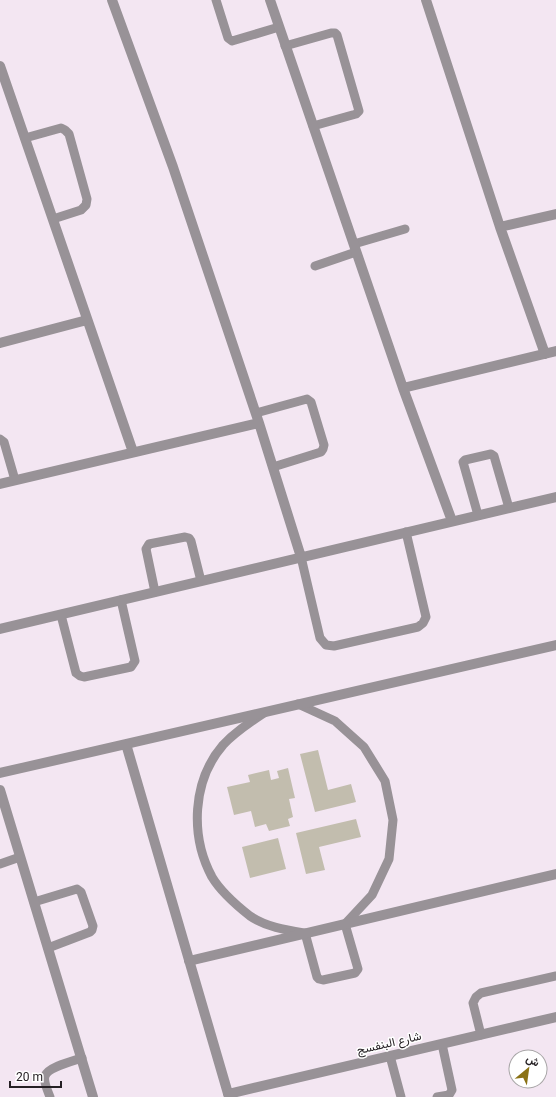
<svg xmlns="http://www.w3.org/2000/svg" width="556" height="1097" font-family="Roboto,Vazirmatn,sans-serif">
  <rect width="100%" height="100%" fill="#f3e6f2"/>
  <!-- building -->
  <path fill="#c2bdae" d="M318 750 328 790 351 784 356 802 315 812 300 754Z
    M288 768 295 798 289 799 293 817 288 819 290 826 269 831 266 824 255 827 251 811 234 815 227 787 250 782 248 775 269 770 271 780 279 778 277 771Z
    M356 819 361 837 319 847 325 870 306 874 296 833Z
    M278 838 286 869 250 878 242 847Z"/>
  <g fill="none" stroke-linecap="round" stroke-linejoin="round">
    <!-- lane -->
    <path stroke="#989297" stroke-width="9" d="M216 0 228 38 232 41 279 27
      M285 46 331 33H335L337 35 359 111 356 114 313 126
      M25 138 61 128 65 130 69 134 87 199 86 205 81 210 53 219
      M354 244 405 229
      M315 266 356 252
      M256 413 307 399 311 402 324 445 323 449 321 452 273 467
      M0 439 4 442 15 480
      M478 515 463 462 465 460 491 454 494 456 509 508
      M301 557 320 638 326 645 334 646 418 627 423 623 426 617 406 532
      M155 592 146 549 149 544 185 537 189 538 191 541 201 581
      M61 615 76 673 80 676 84 677 131 667 135 661 121 600
      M264 713C249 723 235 732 223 745 192 781 190 836 212 877 221 892 236 905 250 916 266 927 286 930 305 933L317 977 319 979 323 980 355 973 358 969 345 924 372 895 389 859 393 820 385 781 364 747 335 721 298 704
      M0 864 20 857
      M34 902 77 889 81 892 93 926 92 930 90 932 48 948
      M481 1035 473 1003 476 997 481 993 556 976
      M390 1056 401 1097
      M50 1097C48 1091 43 1082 45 1076 48 1067 73 1061 82 1058
      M437 1097 449 1095 452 1090 442 1044"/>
    <!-- street -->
    <path stroke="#989297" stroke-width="10" d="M112 0 173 167 259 423 301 557
      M270 0 403 388 452 521
      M426 0 500 227 545 354
      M0 66 133 452
      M500 227 556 214
      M0 343 87 320
      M403 388 556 351
      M0 484 259 423
      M0 629 556 497
      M126 744 229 1097
      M0 773 556 645
      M0 790 93 1097
      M189 961 556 874
      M228 1094 556 1017"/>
  </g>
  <g text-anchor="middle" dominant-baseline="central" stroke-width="3" stroke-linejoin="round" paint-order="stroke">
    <!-- street labels -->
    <g font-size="12" fill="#252024" stroke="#fff">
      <text transform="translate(389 1043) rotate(-13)">شارع البنفسج</text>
    </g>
  </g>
  <!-- north arrow -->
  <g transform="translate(528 1069) rotate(29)"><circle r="19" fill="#ffffff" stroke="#a8a6a7"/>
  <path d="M0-3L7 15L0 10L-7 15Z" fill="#8b7215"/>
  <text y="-6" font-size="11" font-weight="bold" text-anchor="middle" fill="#252024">ش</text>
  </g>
  <!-- scale -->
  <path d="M10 1081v6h51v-6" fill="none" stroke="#252024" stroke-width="2"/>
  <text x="16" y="1081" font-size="12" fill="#252024" stroke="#ffffff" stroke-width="3" paint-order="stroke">20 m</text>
</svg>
